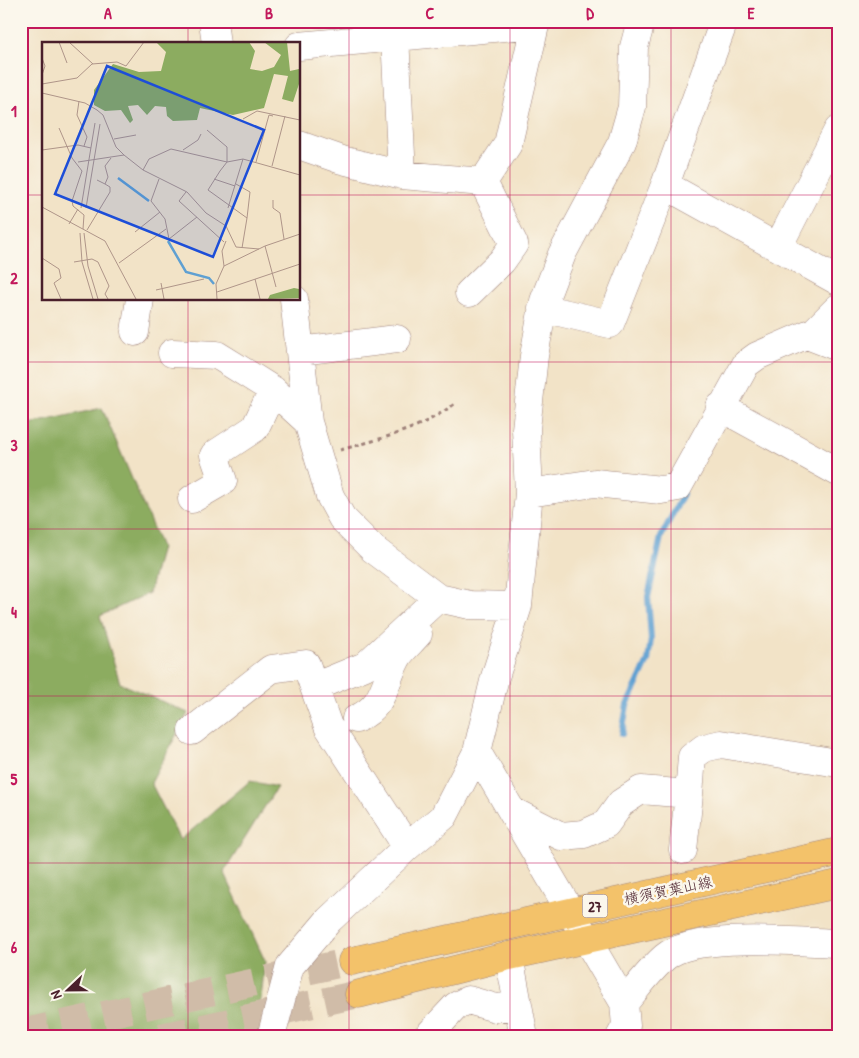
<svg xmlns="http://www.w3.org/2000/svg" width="859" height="1058" font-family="'Patrick Hand','Klee One',sans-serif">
  <rect width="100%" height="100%" fill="#fbf7ec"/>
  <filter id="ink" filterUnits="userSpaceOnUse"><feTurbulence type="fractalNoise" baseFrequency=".02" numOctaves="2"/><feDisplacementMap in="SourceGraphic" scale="10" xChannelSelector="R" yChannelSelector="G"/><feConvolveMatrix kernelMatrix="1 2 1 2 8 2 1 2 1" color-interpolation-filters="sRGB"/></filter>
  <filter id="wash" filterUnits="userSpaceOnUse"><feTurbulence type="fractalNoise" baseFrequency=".0096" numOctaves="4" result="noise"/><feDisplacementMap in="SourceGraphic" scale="20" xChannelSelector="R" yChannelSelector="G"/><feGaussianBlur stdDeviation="1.12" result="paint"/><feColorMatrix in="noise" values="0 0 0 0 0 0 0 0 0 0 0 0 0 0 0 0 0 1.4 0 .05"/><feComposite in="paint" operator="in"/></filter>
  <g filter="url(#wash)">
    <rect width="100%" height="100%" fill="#f2e3c7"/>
    <!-- forest -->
    <path fill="#8cac60" stroke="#6b6646" d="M21 407 25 425 102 408 161 547 149 593 100 616 120 683 188 713 151 783 180 840 250 781 277 787 224 872 265 961 257 1037H21Z"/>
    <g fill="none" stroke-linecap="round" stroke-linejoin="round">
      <!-- stream -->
      <path stroke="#5fa0d2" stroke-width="6" d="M622 734 627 705 648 661 651 639 648 597 661 537 683 494"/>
    </g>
  </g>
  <g filter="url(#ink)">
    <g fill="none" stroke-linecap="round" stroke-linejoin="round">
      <!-- major-tunnel -->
      <path stroke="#d0bca8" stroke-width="28" stroke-dasharray="28 14" stroke-linecap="butt" d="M21 1033 352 961
        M161 1037 359 994"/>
      <!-- minor casing -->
      <g stroke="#9e8179" stroke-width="29">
        <path id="minor" d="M213 21 216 44
          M395 36 402 175
          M299 46 536 24
          M299 145 342 160 402 175 483 182 508 144 536 21
          M665 185 838 281
          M778 247 838 130
          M469 293 502 261 514 244 483 182
          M294 299 308 422 330 496 342 518 373 549 438 598 470 605 518 606
          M542 308 610 324 665 185 724 21
          M135 332 140 299
          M807 335 838 347
          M300 351 397 339
          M172 353 217 355 273 390 308 422
          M720 407 838 472
          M529 493 595 483 661 490 678 487 746 364 757 356 815 331 838 308
          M192 499 223 481 214 455 255 428 273 390
          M356 719C387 705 383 681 399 655 404 648 412 641 418 634
          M192 731 271 669 306 664 314 687
          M477 752 624 1003
          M689 794 692 757 704 748 721 744 838 763
          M512 811 561 836 584 834 606 824 621 803 641 790 689 794 683 850
          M407 847 328 726 314 687 365 666 438 598
          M509 956 524 1037
          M271 1037 290 966 329 920 407 847 444 816 477 752 495 677 518 606 529 493 526 429 534 356 544 301 562 254 622 142 632 107 634 47 641 21
          M427 1037 456 1006 468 1000 496 1008 517 1005
          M620 1037 626 1026 624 1003C637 988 650 970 665 957 694 932 798 942 838 943"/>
      </g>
      <!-- major casing -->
      <g stroke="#9e8179" stroke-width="29">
        <path id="major" d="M352 961 838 852
          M359 994 509 956 838 884"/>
      </g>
      <!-- path -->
      <path stroke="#9e8179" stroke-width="3" stroke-dasharray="4 4" stroke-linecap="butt" d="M340 450C383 438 421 430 457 402"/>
      <!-- minor -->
      <use href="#minor" stroke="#fff" stroke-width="28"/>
      <!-- major -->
      <use href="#major" stroke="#f3c26a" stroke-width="28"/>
    </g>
  </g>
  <!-- grid -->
  <path fill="none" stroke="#c2185b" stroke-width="1" stroke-opacity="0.55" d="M188 21V44M349 21V1037M510 21V1037M671 21V1037M21 195H44M299 195H838M188 299V1037M21 362H838M21 529H838M21 696H838M21 863H838"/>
  <g text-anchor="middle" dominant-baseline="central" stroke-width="5" stroke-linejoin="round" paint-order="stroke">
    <!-- shield labels -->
    <rect fill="#fbf7ec" stroke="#7f6065" stroke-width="1" x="582.5" y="894.5" width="25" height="23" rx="4"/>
    <g font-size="14" font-weight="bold" fill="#4a1f2b">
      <text x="595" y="906">27</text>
    </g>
    <!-- street labels -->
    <g font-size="15" fill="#4a1f2b" stroke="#fbf7ec">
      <text transform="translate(668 890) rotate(-12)">横須賀葉山線</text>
    </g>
  </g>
  <!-- overview -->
  <g transform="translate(42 42)">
    <rect width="258" height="258" fill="#f2e3c7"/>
    <path d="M114 0H207L213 9 208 27 220 29 232 25 239 13 222 0H245L248 29 257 27V42L251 60 240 57 246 34 232 32 222 66 191 73 158 66 155 78 131 79 125 74 124 65 113 64 105 73 96 63 86 64 91 78 88 81 79 68 63 69 52 63V48L71 22 97 30 119 29 124 10ZM252 246 257 247V256L226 257 228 253Z" fill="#8cac60"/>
    <path fill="none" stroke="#5fa0d2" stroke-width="2.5" d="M76 136 107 159M126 199 144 230 167 236 172 242"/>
    <path fill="none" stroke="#af9589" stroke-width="1" d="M17 0 25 21M27 0 51 22M0 16 3 24 0 33M0 42 35 36 50 22 75 20 84 24 102 0M0 51 43 61 55 68 61 73 74 105 82 113 101 128 145 150 164 171 184 184 194 205 217 207M37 59 35 73 45 95 42 104M201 77 215 69 258 78M17 86 30 116 40 129 30 159 31 164 42 173 41 187M72 97 94 93M0 108 36 103 49 106M141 108 156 98 159 92M36 120 82 113M214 120 227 73 231 74M230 124 243 74M101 128 107 117 129 107 185 120V105L165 88M117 137 109 159 123 177 127 197 155 175M172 137 193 144M55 138 63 142 66 135 63 124 69 116M194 142 208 150 205 176M144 150 137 159 182 200M231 158V166L238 171 242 197M0 165 63 199 94 257M39 166 53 81M44 166 58 82M186 166 201 117M27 182 36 167M45 188 68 150V145L63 142M93 190 118 170M38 191 40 220 51 257M42 191 46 224 56 257M223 204 234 245M200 206 205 176 166 148 178 129 185 120 201 117 258 133M0 216 17 227 19 236 12 241 19 257M32 220 50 217 56 220 67 244 63 252 66 257M77 221 124 187M182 224 180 209 184 199M213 237 218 257M119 241 122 257M114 248 162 237M175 250 258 222M175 257 174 242 182 224 223 204 258 192"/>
    <path fill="#1d4ed8" fill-opacity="0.15" stroke="#1d4ed8" stroke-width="2.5" d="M65 24 222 88 171 215 13 152Z"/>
    <rect width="258" height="258" fill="none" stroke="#4a1f2b" stroke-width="2.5"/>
  </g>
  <!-- margin -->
  <rect width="859" height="1058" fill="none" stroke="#fbf7ec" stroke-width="55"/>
  <!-- north arrow -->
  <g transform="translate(68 990) rotate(248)" stroke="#fbf7ec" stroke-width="4" paint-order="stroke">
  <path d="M0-4L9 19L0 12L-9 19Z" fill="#4a1f2b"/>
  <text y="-8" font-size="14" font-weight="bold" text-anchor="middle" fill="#4a1f2b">N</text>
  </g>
  <rect x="28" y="28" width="804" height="1002" fill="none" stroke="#c2185b" stroke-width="2"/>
  <g font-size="16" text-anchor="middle" font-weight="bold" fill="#c2185b">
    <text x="108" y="19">A</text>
    <text x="269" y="19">B</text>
    <text x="430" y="19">C</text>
    <text x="590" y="19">D</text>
    <text x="751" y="19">E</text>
    <text x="14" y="117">1</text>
    <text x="14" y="284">2</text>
    <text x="14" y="451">3</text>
    <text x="14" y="618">4</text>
    <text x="14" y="785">5</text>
    <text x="14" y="953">6</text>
  </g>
</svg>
